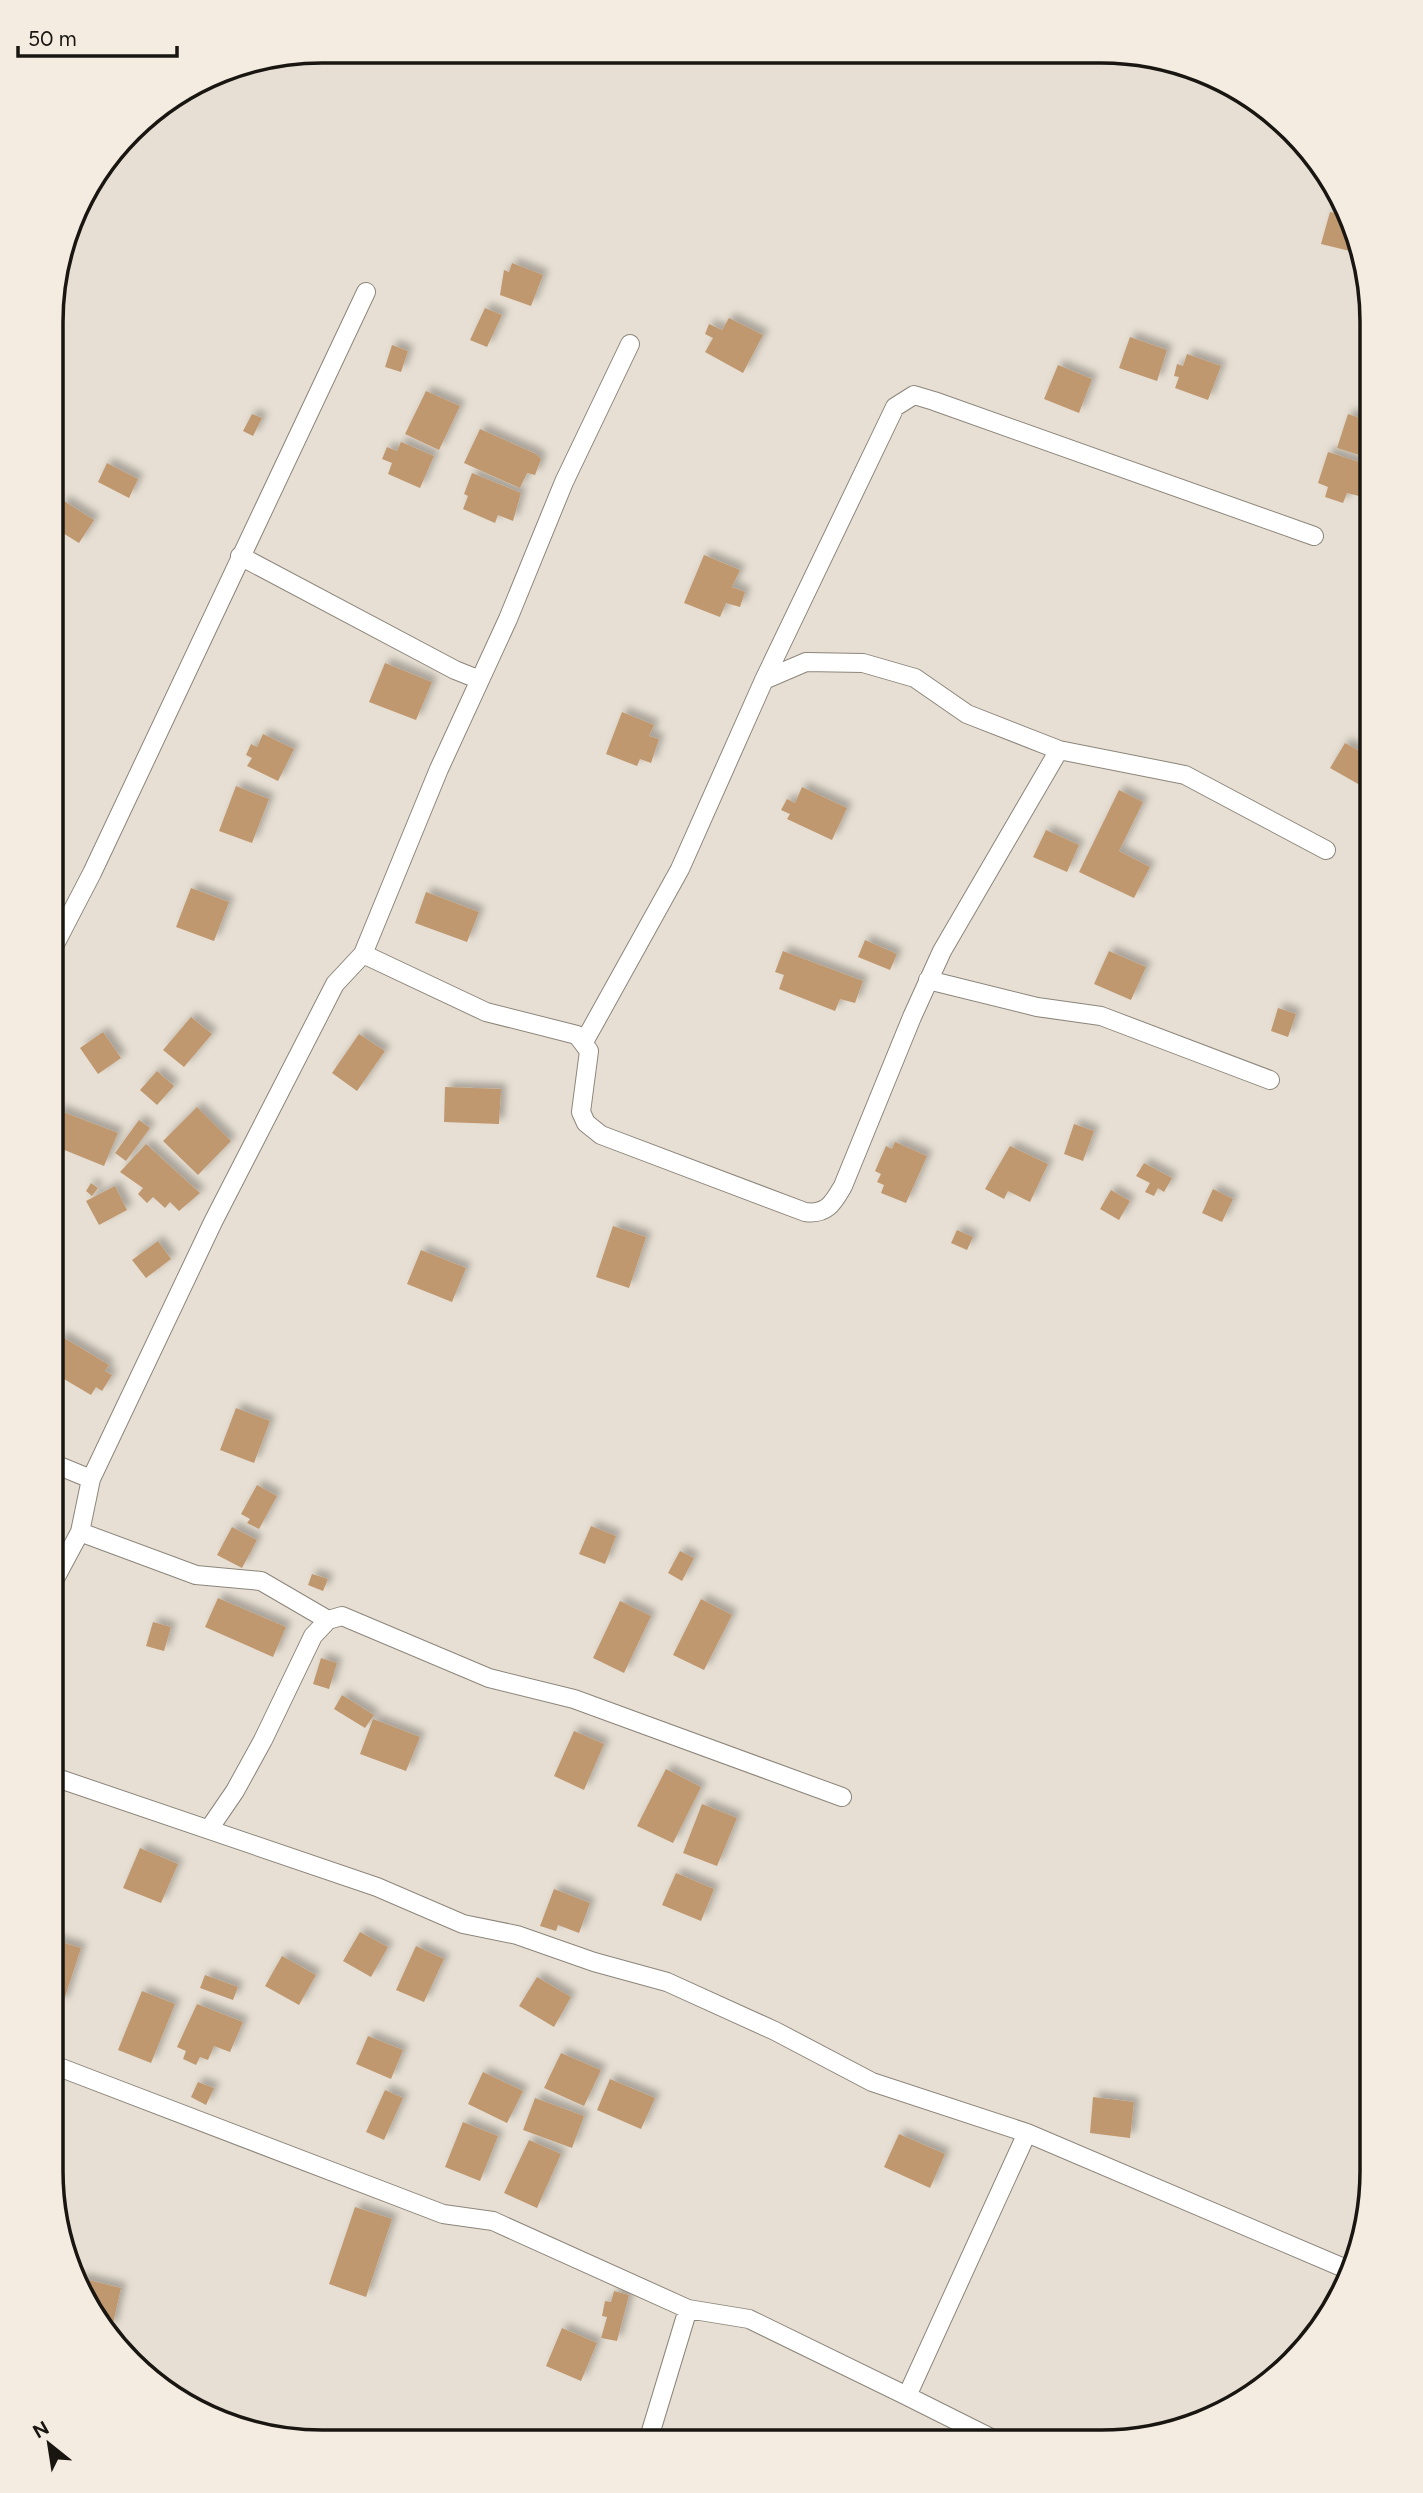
<svg xmlns="http://www.w3.org/2000/svg" width="1423" height="2493" font-family="Figtree,sans-serif">
  <defs>
    <filter id="shadow"><feDropShadow dx="5.5" dy="-5.5" stdDeviation="3.5" flood-color="#0004"/></filter>
  </defs>
  <rect width="100%" height="100%" fill="#e7dfd3"/>
  <!-- building -->
  <path fill="#c0986f" filter="url(#shadow)" d="M1330 212 1349 216 1358 237 1354 252 1321 244Z
    M512 263 543 275 531 306 500 295 504 270 509 272Z
    M485 308 502 315 487 347 470 340Z
    M729 318 763 335 743 373 705 352 713 338 705 334 709 324 722 330Z
    M1130 337 1167 350 1157 381 1119 368Z
    M392 345 408 351 401 372 385 367Z
    M1187 354 1221 366 1208 400 1175 388 1179 377 1174 376 1177 364 1183 366Z
    M1058 365 1092 379 1079 413 1044 399Z
    M426 391 460 406 439 450 405 434Z
    M252 414 262 418 253 436 243 431Z
    M1348 414 1372 422V459L1337 448Z
    M480 429 536 454 541 459 535 475 527 473 520 488 464 463Z
    M401 442 434 456 420 488 388 474 392 463 382 459 387 447 397 451Z
    M1328 452 1369 465 1359 496 1347 493 1343 503 1325 497 1328 487 1318 483Z
    M107 463 138 479 129 498 98 482Z
    M472 473 521 493 513 521 498 515 495 523 463 509 468 496 464 494Z
    M64 501 94 520 79 543 53 527V519Z
    M704 555 740 570 732 587 745 592 740 607 726 603 720 617 684 603Z
    M385 663 432 682 416 720 369 702Z
    M622 712 654 725 649 736 659 739 651 763 640 759 637 766 606 754Z
    M263 734 294 749 278 781 247 766 252 758 246 755 251 744 257 747Z
    M1345 743 1372 758 1360 785 1330 768Z
    M236 786 269 799 252 843 219 831Z
    M802 787 847 808 832 840 787 819 790 814 781 810 787 799 795 803Z
    M1119 790 1143 802 1119 851 1150 867 1134 898 1079 872Z
    M1046 830 1079 845 1067 872 1033 857Z
    M191 888 229 902 214 941 176 927Z
    M426 892 479 912 467 942 415 923Z
    M865 940 897 954 890 970 858 957Z
    M783 951 863 981 855 1003 840 999 835 1011 779 989 784 975 775 972Z
    M1109 951 1146 967 1131 1000 1094 984Z
    M1278 1008 1296 1014 1288 1037 1271 1031Z
    M191 1017 212 1034 184 1067 163 1050Z
    M103 1032 121 1058 98 1074 80 1048Z
    M359 1034 385 1051 357 1091 332 1073Z
    M157 1071 174 1086 157 1105 140 1090Z
    M445 1087 501 1089 499 1124 444 1122Z
    M197 1107 231 1141 198 1175 163 1141Z
    M58 1110 118 1133 104 1166 52 1145V1125Z
    M139 1120 150 1128 126 1161 115 1153Z
    M1074 1124 1094 1131 1083 1161 1064 1154Z
    M895 1142 927 1156 906 1203 881 1193 884 1185 877 1182 881 1174 875 1171 886 1146 892 1149Z
    M146 1144 200 1193 179 1211 170 1202 165 1208 153 1197 147 1203 138 1194 143 1188 120 1172Z
    M1010 1146 1048 1164 1030 1202 1008 1191 1004 1199 985 1189Z
    M1144 1163 1172 1178 1164 1192 1158 1188 1154 1196 1145 1192 1150 1183 1136 1176Z
    M91 1183 98 1188 92 1196 86 1191Z
    M115 1186 127 1210 99 1225 86 1201Z
    M1213 1189 1233 1199 1222 1222 1202 1213Z
    M1111 1190 1130 1201 1119 1220 1100 1209Z
    M613 1226 646 1237 629 1288 596 1277Z
    M957 1230 973 1237 967 1250 951 1243Z
    M158 1241 171 1259 146 1278 132 1260Z
    M421 1250 466 1268 452 1302 407 1284Z
    M61 1336 109 1365 105 1371 112 1375 102 1391 96 1387 91 1395 52 1372V1353Z
    M236 1408 270 1421 254 1463 220 1450Z
    M257 1485 277 1496 259 1529 247 1523 250 1519 241 1514Z
    M591 1526 616 1536 605 1564 579 1554Z
    M232 1527 257 1540 242 1568 217 1555Z
    M680 1551 694 1558 682 1581 668 1573Z
    M312 1574 328 1579 323 1591 308 1585Z
    M218 1598 286 1627 273 1657 205 1627Z
    M701 1599 732 1615 704 1670 673 1655Z
    M620 1601 651 1616 624 1673 593 1658Z
    M153 1622 171 1627 164 1651 146 1646Z
    M321 1658 337 1663 329 1689 313 1684Z
    M342 1695 374 1715 365 1728 334 1709Z
    M373 1719 420 1737 406 1771 360 1754Z
    M574 1731 604 1744 584 1790 554 1776Z
    M666 1769 701 1787 673 1843 637 1826Z
    M702 1804 737 1818 717 1866 683 1853Z
    M140 1848 178 1864 161 1903 123 1888Z
    M676 1873 714 1889 701 1921 662 1905Z
    M554 1889 590 1903 579 1933 558 1925 556 1931 540 1926Z
    M360 1932 388 1947 371 1977 343 1961Z
    M51 1939 81 1948 63 2003 51 2000Z
    M416 1946 444 1959 424 2002 396 1990Z
    M282 1956 316 1975 299 2005 265 1986Z
    M205 1975 238 1987 233 2000 200 1988Z
    M537 1977 571 1997 554 2027 519 2006Z
    M142 1991 175 2004 151 2063 118 2050Z
    M197 2004 243 2022 230 2052 214 2046 208 2060 200 2057 196 2065 183 2059 186 2051 177 2047Z
    M368 2036 403 2050 391 2079 356 2064Z
    M561 2053 601 2070 584 2106 544 2088Z
    M483 2072 523 2091 507 2123 468 2104Z
    M610 2079 655 2098 641 2129 597 2110Z
    M198 2082 214 2088 206 2105 191 2097Z
    M385 2090 403 2098 384 2140 366 2132Z
    M1093 2097 1134 2102 1130 2138 1090 2133Z
    M535 2098 584 2116 572 2148 523 2130Z
    M463 2122 498 2136 480 2181 445 2167Z
    M899 2134 945 2154 930 2188 884 2167Z
    M529 2140 561 2154 537 2208 504 2193Z
    M355 2207 392 2219 366 2297 329 2284Z
    M80 2278 121 2288 112 2328 97 2322 78 2285Z
    M614 2291 629 2295 617 2341 601 2338 607 2317 602 2316 605 2301 611 2302Z
    M562 2328 597 2343 581 2381 546 2366Z"/>
  <g fill="none" stroke-linecap="round" stroke-linejoin="round">
    <!-- street casing -->
    <g stroke="#8c857a" stroke-width="20">
      <path id="street" d="M240 556 455 670 480 680
        M764 680 806 662 863 663 915 678 967 714 1059 750 1185 775 1326 850
        M52 950 92 873 366 292
        M363 954 486 1012 577 1035 589 1051 581 1112 586 1123 601 1135 805 1212C827 1215 833 1203 843 1186L912 1017 942 951 1059 750
        M928 980 1037 1007 1101 1016 1270 1080
        M584 1042 680 869 764 680 895 407 914 395 934 401 1314 536
        M52 1463 91 1479
        M80 1532 196 1575 261 1581 328 1620
        M51 1586 80 1532 91 1479 213 1222 335 984 363 954 439 769 508 619 564 482 630 344
        M51 1776 377 1887 463 1924 517 1935 594 1962 667 1982 775 2031 872 2082 1027 2133 1351 2271
        M209 1829 235 1791 263 1740 313 1636 328 1620 342 1616 489 1678 574 1699 842 1797
        M51 2064 443 2214 493 2221 688 2309 749 2319 907 2396
        M648 2441 688 2309
        M999 2442 907 2396 1027 2133"/>
    </g>
    <!-- street -->
    <use href="#street" stroke="#fff" stroke-width="18"/>
  </g>
  <!-- crop -->
  <path d="M0 0H1423V2493H0ZM322 63H1101A259 259 0 0 1 1360 322V2171A259 259 0 0 1 1101 2430H322A259 259 0 0 1 63 2171V322A259 259 0 0 1 322 63Z" fill="#f4ece1" fill-rule="evenodd"/>
  <path fill="none" stroke="#191612" stroke-width="3.5" d="M322 63H1101A259 259 0 0 1 1360 322V2171A259 259 0 0 1 1101 2430H322A259 259 0 0 1 63 2171V322A259 259 0 0 1 322 63Z"/>
  <!-- north arrow -->
  <g transform="translate(49 2444) rotate(330)" stroke="#f4ece1" stroke-width="5" paint-order="stroke">
  <path d="M0-5L12 26L0 18L-12 26Z" fill="#191612"/>
  <text y="-10" font-size="19" font-weight="bold" text-anchor="middle" fill="#191612">N</text>
  </g>
  <!-- scale -->
  <path d="M18 46v10h159v-10" fill="none" stroke="#191612" stroke-width="3.5"/>
  <text x="28" y="46" font-size="21" fill="#191612" stroke="#f4ece1" stroke-width="5" paint-order="stroke">50 m</text>
</svg>
